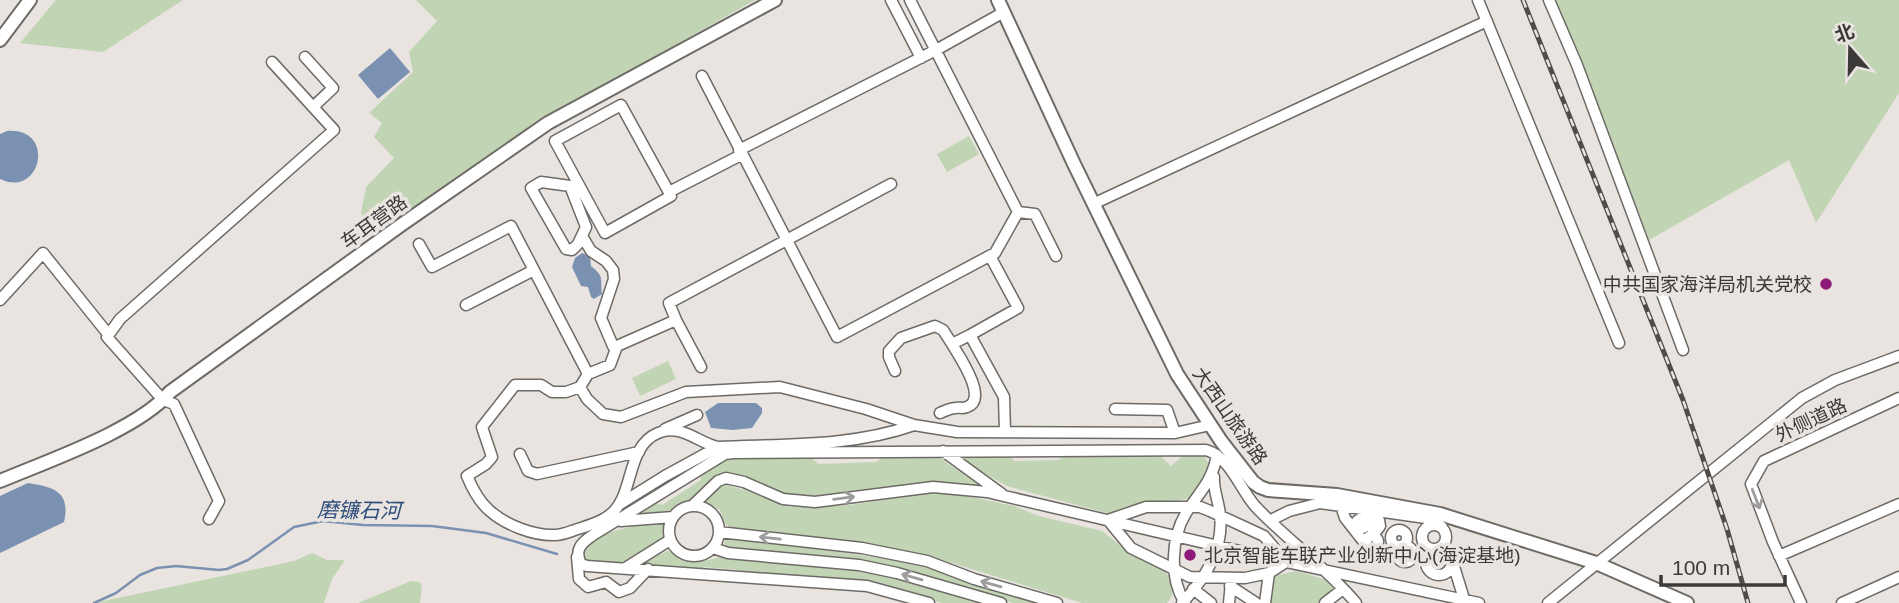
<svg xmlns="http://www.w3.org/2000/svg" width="1899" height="603" font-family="Helvetica,'Noto Sans SC',sans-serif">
  <rect width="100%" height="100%" fill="#e9e4e0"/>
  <!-- green -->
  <path fill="#c1d4b3" d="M56 0H183L103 52 20 43Z
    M416 0H755L546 118 375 239 361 213 366 187 394 158 374 137 382 123 369 113 413 72 409 52 437 21Z
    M1556 0H1899V93L1816 223 1789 160 1649 240Z
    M969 136 979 154 947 172 937 154Z
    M668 361 676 379 640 396 632 378Z
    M1157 453 1171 466 1185 454 1203 455 1209 464C1195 508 1186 499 1147 502 1134 504 1122 508 1110 514L1007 486 956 457 1008 456 1015 461 1059 460 1064 455Z
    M740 457 812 458 818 464 877 462 882 457H938L981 486 918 483 849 494 809 498 785 496 730 473C710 475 704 493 689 503 676 511 659 512 644 514L642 513 656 503 662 505 701 480V475L724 460Z
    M727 485 765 496 789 507 850 505 929 493 957 494 1014 506 1039 516 1102 531 1133 555 1165 570C1171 581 1177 592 1167 603H1082L929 556 830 539 734 528 725 524 720 510 704 501 720 486Z
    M664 522 666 538 619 564 587 562 582 556C591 528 640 526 664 522Z
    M727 536 900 561 939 569 1043 603H1013L934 580 734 550 724 544Z
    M668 551C686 562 700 564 719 557L875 573 978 603H942L865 581 745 575 740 570 704 567 699 572 642 566V562Z
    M312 553 327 560H343L344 562 332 579 324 603H94L294 561Z
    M1297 571 1330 581 1337 589 1319 603H1269L1273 576Z
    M411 581 419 582 422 586 420 603H358Z"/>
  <!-- water -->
  <path fill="#7b91b2" d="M390 48 410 72 378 99 358 75Z
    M7 131C57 127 41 199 0 179V134Z
    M582 253 590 256 591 266C605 277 600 279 602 294L594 299 591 297 588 287 581 286 572 267 575 258Z
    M718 403H756L762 408V413L752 428 733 430 711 428 705 412Z
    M28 483C53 487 71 491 64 522L0 553V496Z"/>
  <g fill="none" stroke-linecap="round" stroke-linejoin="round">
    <!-- stream -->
    <path stroke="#7b91b2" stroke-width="2.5" d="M94 603 116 593 140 575 157 568 176 566 219 570 227 569 248 560 294 527 323 521 363 525 432 526 486 533 557 554"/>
    <!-- minor casing -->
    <g stroke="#6e6a66" stroke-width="13">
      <path id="minor" d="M891 0 921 58
        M1478 0 1619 343
        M1549 0 1577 65 1683 350
        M272 62 313 107
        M702 76 837 337 995 253 1018 212 910 0
        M621 105 671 196 605 233 555 141Z
        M739 150 936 50 1004 12
        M541 182 570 186 586 227 578 244 572 250 566 249 531 188Z
        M669 192 741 155
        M1093 204 1487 21
        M1018 212 1035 214 1056 256
        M582 236 591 251 606 261 613 270 614 279 601 318 613 346H617
        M419 244 432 267 511 226 588 374 580 387 587 399 603 414 621 417 686 392 780 387 866 409 914 425 957 432 1175 433 1210 425
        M990 256 1018 308 970 335 1004 397 1005 432
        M0 300 43 253 108 334
        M466 305 534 270
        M676 320 669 303 891 184
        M895 371 889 357V351L901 338 935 326 943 330 952 344 970 335
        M588 374 610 365 617 346 676 320 701 367
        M580 387 566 392H552L541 385H515L482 427 492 457 486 464 467 476C472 488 479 502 490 511 506 525 534 536 555 535 564 535 573 530 581 528 593 524 606 520 614 511 634 490 627 446 658 433 681 423 698 443 718 447 784 444 852 447 914 425
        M1115 409 1167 410 1175 433
        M940 413C945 411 950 408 956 408 961 407 961 409 967 407 989 399 959 356 952 344
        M665 429 697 415
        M943 451 1002 494
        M520 454 528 471 537 474 639 452
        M620 504 665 476 718 447
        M669 531a25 25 0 1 1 50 0a25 25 0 1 1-50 0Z
        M692 506 718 481 726 478 744 482 783 499 815 502 933 487 987 492 1286 562 1479 603
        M1341 506 1345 518 1367 546
        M1146 507H1200L1210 511 1264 536 1286 562 1269 573 1245 578 1190 577 1131 548 1108 520Z
        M209 519 219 501 174 404 163 400 107 337 120 319 334 130 313 107 333 88 305 57
        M1271 520 1289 511 1320 503 1433 519 1442 527
        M621 521 673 517
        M1369 524 1373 530H1377L1380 526 1379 520 1376 519 1371 520C1368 524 1367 527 1362 528L1357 524V521L1364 516 1368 518 1369 524
        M1422 537a12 12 0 1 1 24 0a12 12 0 1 1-24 0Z
        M1391 538a8 8 0 1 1 16 0a8 8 0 1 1-16 0Z
        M719 532 862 548 927 561 974 579 1057 603
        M1366 542a6 6 0 1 1 12 0a6 6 0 1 1-12 0Z
        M1397 554a8 8 0 1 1 16 0a8 8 0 1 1-16 0Z
        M713 548 728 553 859 565 897 573 1001 603
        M1426 562a13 13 0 1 1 26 0a13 13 0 1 1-26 0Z
        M1779 556 1899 504
        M577 557 579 579 588 587 606 582 619 592 630 588 648 569
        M1452 560 1464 599
        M627 567 670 540
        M1230 586 1256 603
        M1193 589 1211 603
        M929 603 867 586 587 566 581 564C574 550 581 543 593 535L725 454 733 453 1206 450C1230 457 1240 489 1255 506 1287 540 1326 567 1356 603
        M1182 603C1204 580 1224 549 1220 515 1219 502 1213 490 1214 477
        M1185 603C1169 578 1171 538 1186 513 1200 491 1212 482 1217 455
        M1229 603 1231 582
        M1265 603 1269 573
        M1325 603 1343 589
        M1548 603 1802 398 1835 380 1899 356
        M1801 603 1773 542 1751 484 1764 461 1899 398
        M1842 603 1899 577"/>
    </g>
    <!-- tertiary casing -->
    <g stroke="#6e6a66" stroke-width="16">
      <path id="tertiary" d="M998 0 1074 164 1177 374 1221 441 1253 482 1260 487 1268 490 1337 495 1440 514 1596 563 1687 603
        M0 40 30 0
        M0 481C47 461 138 430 170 392L401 225 548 123 775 0"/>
    </g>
    <!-- minor -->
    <use href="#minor" stroke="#fff" stroke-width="10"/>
    <!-- tertiary -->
    <use href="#tertiary" stroke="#fff" stroke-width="12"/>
    <!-- rail casing -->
    <g stroke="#4f4c4a" stroke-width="5">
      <path id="rail" d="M1523 0 1683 400 1727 529 1748 603"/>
    </g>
    <!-- rail -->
    <use href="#rail" stroke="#e9e4e0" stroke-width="2.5" stroke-dasharray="8" stroke-linecap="butt"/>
  </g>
  <!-- one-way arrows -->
  <defs><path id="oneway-shaft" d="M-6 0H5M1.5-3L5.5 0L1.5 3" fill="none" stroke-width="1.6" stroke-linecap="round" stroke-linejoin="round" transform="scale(1.75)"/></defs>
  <g stroke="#9e9c9c">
    <use href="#oneway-shaft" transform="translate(844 498) rotate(-7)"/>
    <use href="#oneway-shaft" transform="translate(1756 499) rotate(69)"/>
    <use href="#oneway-shaft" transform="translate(770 538) rotate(-174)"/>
    <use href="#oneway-shaft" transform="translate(912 577) rotate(-164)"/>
    <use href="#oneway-shaft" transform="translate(991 584) rotate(-164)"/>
  </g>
  <!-- markers -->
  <g fill="#8e1979" stroke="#e9e4e0" stroke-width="2.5">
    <circle cx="1826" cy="284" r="7"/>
    <circle cx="1190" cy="555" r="7"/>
  </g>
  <g text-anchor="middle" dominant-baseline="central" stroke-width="7" stroke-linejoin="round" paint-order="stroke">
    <!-- street labels -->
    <g font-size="19" fill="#3c3a38" stroke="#e9e4e0">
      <text transform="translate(374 222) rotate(-36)">车耳营路</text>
      <text transform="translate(1230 416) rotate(55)">大西山旅游路</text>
      <text transform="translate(1811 420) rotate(-25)">外侧道路</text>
    </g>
    <!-- poi labels -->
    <g font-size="19" fill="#3c3a38" stroke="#e9e4e0" text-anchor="end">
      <text x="1812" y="284">中共国家海洋局机关党校</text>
      <text x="1204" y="555" text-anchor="start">北京智能车联产业创新中心(海淀基地)</text>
    </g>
    <!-- water labels -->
    <g font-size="21" font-style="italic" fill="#2d4d7b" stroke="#e9e4e0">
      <text transform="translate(359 510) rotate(1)">磨镰石河</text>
    </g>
  </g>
  <!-- north arrow -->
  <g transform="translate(1850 49) rotate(340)" stroke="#e9e4e0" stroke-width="5" paint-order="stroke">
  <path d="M0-5L12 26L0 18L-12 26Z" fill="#3c3a38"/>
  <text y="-10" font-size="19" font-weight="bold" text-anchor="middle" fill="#3c3a38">北</text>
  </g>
  <!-- scale -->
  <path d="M1661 575v10h124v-10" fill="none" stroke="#3c3a38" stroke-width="3.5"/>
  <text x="1672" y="575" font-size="21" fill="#3c3a38" stroke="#e9e4e0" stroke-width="5" paint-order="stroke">100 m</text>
</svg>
